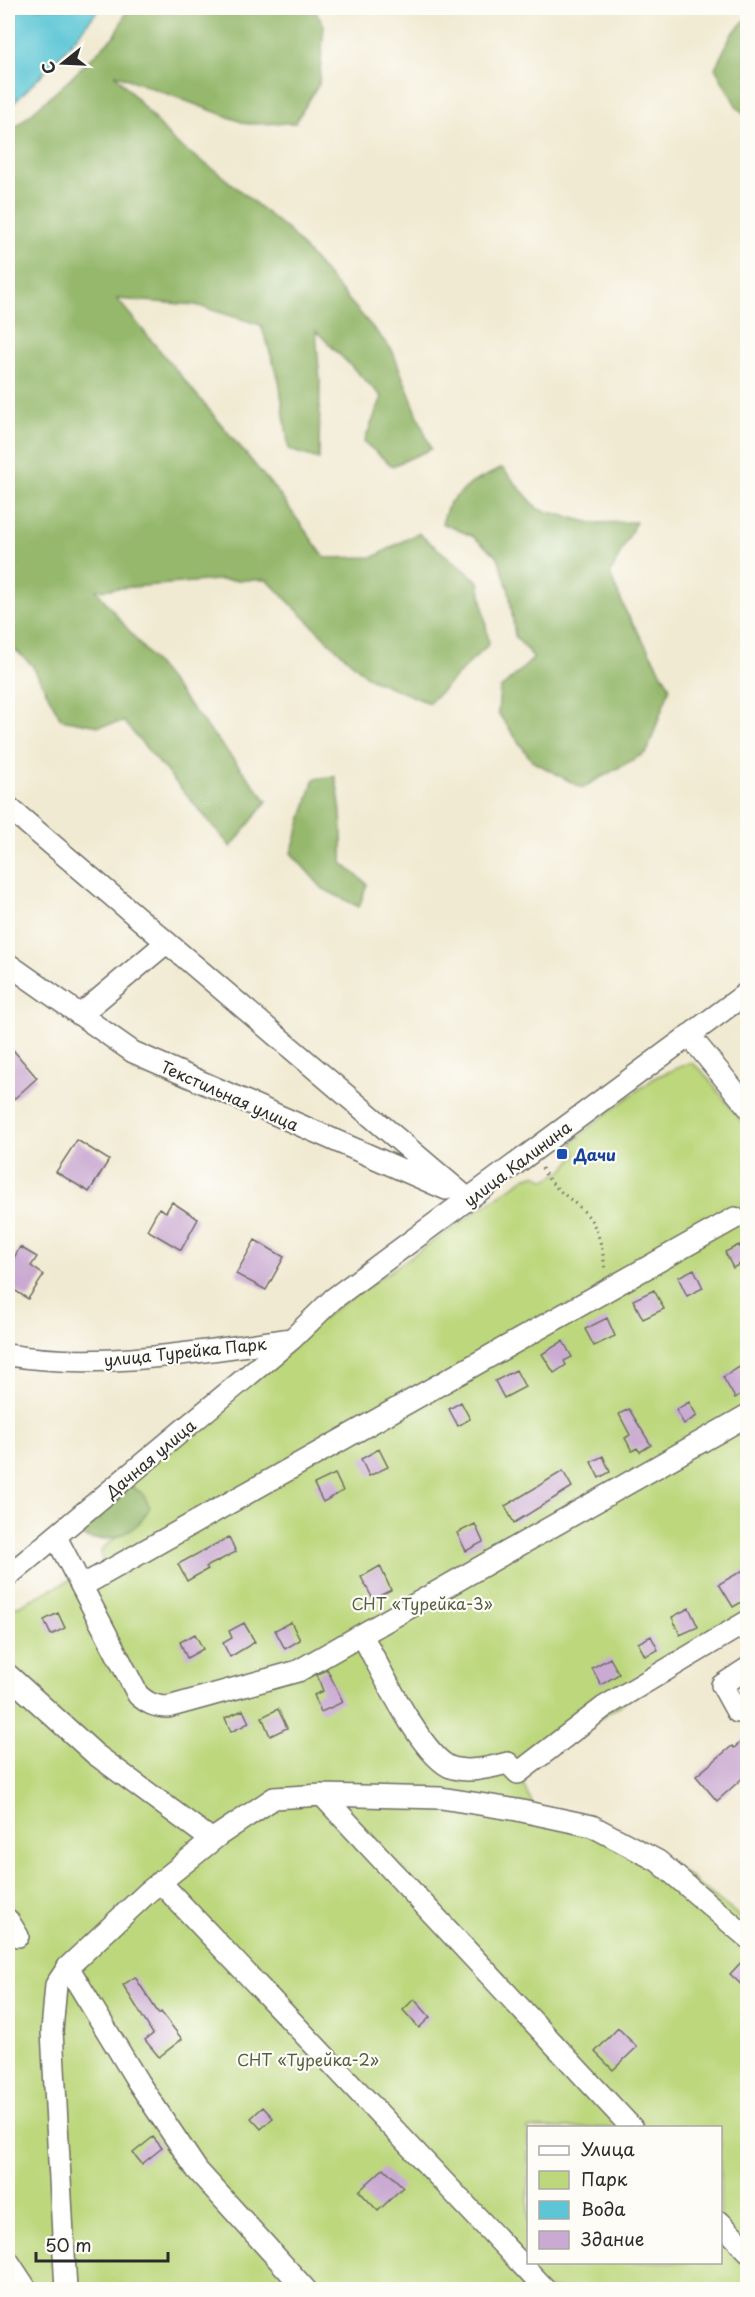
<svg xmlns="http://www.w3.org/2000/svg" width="755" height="2297" font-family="'Playpen Sans',sans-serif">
  <rect width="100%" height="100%" fill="#fdfcf7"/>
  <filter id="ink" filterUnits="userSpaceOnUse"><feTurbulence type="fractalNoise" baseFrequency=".0167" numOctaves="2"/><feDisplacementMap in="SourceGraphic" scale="12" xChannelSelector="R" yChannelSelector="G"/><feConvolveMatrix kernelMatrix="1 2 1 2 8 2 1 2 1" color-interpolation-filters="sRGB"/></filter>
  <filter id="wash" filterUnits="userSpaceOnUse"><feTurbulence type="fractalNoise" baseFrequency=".008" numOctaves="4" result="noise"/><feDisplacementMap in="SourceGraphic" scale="24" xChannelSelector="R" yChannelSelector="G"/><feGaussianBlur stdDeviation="1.35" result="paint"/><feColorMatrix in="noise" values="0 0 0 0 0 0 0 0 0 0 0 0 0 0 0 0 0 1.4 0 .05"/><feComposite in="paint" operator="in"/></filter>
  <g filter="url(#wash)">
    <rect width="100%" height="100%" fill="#f1ead2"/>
    <!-- green -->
    <path fill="#bcd77c" stroke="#748154" stroke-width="1.5" fill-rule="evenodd" d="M691 1062 702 1071 747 1128V1621L518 1773 535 1809 671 1863 747 1922V2289L8 2290V1611L102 1564 101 1550 114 1539 138 1524 121 1480 296 1336 525 1178 536 1174 545 1180 562 1171 576 1155 572 1143 598 1120 656 1077ZM528 2128H720V2262H528Z"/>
    <!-- forest -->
    <path fill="#95b86c" stroke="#60724c" stroke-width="1.5" d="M128 8H313L324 25 319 84 295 123 247 124 115 74 174 142 216 171 290 232 392 350 431 449 392 466 364 442 382 397 316 331 320 381 319 459 289 450 279 380 261 325 196 305 117 299 279 494 325 558 374 557 418 533 479 582 489 644 429 703 369 678 330 643 267 580H217L96 590 267 801 231 847 124 722 99 726 61 719 32 665 8 643V131L17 126 67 82 116 34Z
      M747 18V117L737 107 715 68 732 34Z
      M502 468 538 509 592 523 636 522 610 574 626 612 670 687 647 752 582 788 532 761 498 713 500 689 534 658 515 636 509 591 498 557 472 536 442 523 449 503 472 483Z
      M335 776C342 805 343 833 342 863L367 884 359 907 323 889 291 853 314 779Z
      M121 1480 142 1493 150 1507C147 1512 143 1519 139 1523 124 1538 98 1544 80 1535L95 1504Z"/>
    <!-- water -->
    <path fill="#5cc6d6" stroke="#447880" stroke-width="1.5" d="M17 8H100L62 54 8 109V24Z"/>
    <g id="blocks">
      <!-- building -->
      <path fill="#caaad2" d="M8 1044 37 1078 14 1099 8 1091Z
        M77 1140 109 1160 89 1192 56 1172Z
        M172 1202 198 1219 181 1250 147 1230 159 1208 166 1212Z
        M255 1240 284 1257 266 1290 236 1274Z
        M739 1245 747 1260 733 1268 725 1252Z
        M20 1247 37 1257 31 1266 44 1275 28 1299 8 1286V1269Z
        M694 1269 703 1288 687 1296 678 1277Z
        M654 1290 664 1309 643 1319 633 1300Z
        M607 1318 615 1336 594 1346 585 1329Z
        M563 1341 572 1357 564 1361 566 1365 554 1373 542 1354Z
        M741 1366 747 1378V1390L735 1398 723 1377Z
        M516 1370 525 1387 504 1398 495 1381Z
        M461 1402 470 1419 458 1426 449 1409Z
        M689 1402 697 1416 684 1424 676 1410Z
        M629 1409 651 1445 640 1452 637 1448 632 1451 625 1438 630 1435 619 1414Z
        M379 1449 388 1467 369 1476 361 1459Z
        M603 1456 610 1472 599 1478 591 1462Z
        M563 1471 572 1487 514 1523 505 1506Z
        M335 1474 343 1491 323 1502 314 1484Z
        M475 1524 483 1542 466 1551 457 1533Z
        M229 1537 236 1552 206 1567 208 1569 187 1581 178 1564Z
        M380 1566 391 1590 373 1599 361 1577Z
        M747 1568V1599L733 1607 719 1584Z
        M689 1608 698 1627 680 1635 672 1617Z
        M58 1613 65 1628 51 1635 44 1620Z
        M291 1622 300 1640 285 1649 275 1630Z
        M244 1623 255 1642 230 1657 223 1643 232 1638 229 1631Z
        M195 1634 203 1649 187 1658 180 1642Z
        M651 1636 658 1650 645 1656 638 1643Z
        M610 1658 619 1674 601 1685 592 1668Z
        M327 1669 343 1702 321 1712 314 1695 323 1691 317 1675Z
        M278 1709 287 1728 270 1736 262 1717Z
        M243 1710 249 1723 231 1732 225 1718Z
        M747 1737V1774L717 1801 696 1776 732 1746 734 1748Z
        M747 1956V1990L730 1974Z
        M135 1977 159 2014 161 2012 182 2039 159 2057 145 2040 153 2034 123 1985Z
        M414 1999 430 2017 419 2028 403 2010Z
        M618 2028 637 2047 613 2070 595 2052Z
        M263 2107 273 2118 261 2129 251 2118Z
        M153 2137 162 2148 142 2164 133 2153Z
        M384 2168 403 2187 378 2211 359 2191Z"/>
    </g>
  </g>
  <g filter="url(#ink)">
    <use href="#blocks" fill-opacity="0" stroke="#706e65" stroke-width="1.5"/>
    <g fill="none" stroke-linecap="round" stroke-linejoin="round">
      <!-- minor casing -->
      <g stroke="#706e65" stroke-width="24">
        <path id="minor" d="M8 807 468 1199
          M8 964 133 1052 446 1189
          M80 1015 166 943
          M689 1035 748 1107
          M8 1355C102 1370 197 1352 291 1339
          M56 1537 138 1695C147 1703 155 1707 168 1707L298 1671 748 1415
          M8 1576 292 1339 333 1299 748 992
          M82 1586 735 1218
          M362 1635C378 1664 423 1760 453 1768 470 1773 491 1767 508 1763L518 1773 604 1707 748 1621
          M8 1675 95 1754 212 1840
          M737 1712 722 1685 748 1668
          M322 1795 632 2128
          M160 1882 546 2290
          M8 1920 18 1936
          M68 1967 138 2082 197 2170 306 2290
          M720 2222 748 2251
          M8 2261 27 2290
          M66 2290 52 2031 56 1985 68 1967 148 1892 219 1835 274 1798 322 1795 441 1798 517 1810 592 1826 658 1861 748 1938"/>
      </g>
      <!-- path -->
      <path stroke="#706e65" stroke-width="3" stroke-dasharray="1.5 4.5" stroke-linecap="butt" d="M542 1168C552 1190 574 1199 588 1216 599 1229 604 1255 605 1271"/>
      <!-- minor -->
      <use href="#minor" stroke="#fff" stroke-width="21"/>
    </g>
  </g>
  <!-- markers -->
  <rect fill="#1a4fb4" stroke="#fdfcf7" stroke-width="2" x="556" y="1148" width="12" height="12" rx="3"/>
  <g text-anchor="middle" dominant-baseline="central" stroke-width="4.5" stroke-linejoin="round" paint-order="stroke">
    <!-- street labels -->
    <g font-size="16" fill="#2b2b2b" stroke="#fdfcf7">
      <text transform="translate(230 1095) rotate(24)">Текстильная улица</text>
      <text transform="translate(517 1163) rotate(-37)">улица Калинина</text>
      <text transform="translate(185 1351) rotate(-6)">улица Турейка Парк</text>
      <text transform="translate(150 1458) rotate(-40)">Дачная улица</text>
    </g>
    <!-- transit labels -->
    <g font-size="16" font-weight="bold" fill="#164399" stroke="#fdfcf7" text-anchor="start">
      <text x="574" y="1154">Дачи</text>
    </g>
    <!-- park labels -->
    <g font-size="16" fill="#565f43" stroke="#fdfcf7">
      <text x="422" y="1603">СНТ «Турейка-3»</text>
      <text x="308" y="2059">СНТ «Турейка-2»</text>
    </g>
  </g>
  <!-- margin -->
  <rect width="755" height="2297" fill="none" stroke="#fdfcf7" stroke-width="30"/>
  <!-- legend -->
  <rect x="527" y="2126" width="195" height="138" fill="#fdfcf7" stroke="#a9a8a5" stroke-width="1.5"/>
  <rect x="539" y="2146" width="30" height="9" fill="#ffffff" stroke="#a9a8a5" stroke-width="1.5"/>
  <text x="581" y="2156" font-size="18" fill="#2b2b2b">Улица</text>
  <rect x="539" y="2171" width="30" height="18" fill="#bcd77c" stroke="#a9a8a5" stroke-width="1.5"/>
  <text x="581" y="2186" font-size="18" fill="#2b2b2b">Парк</text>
  <rect x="539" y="2201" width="30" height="18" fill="#5cc6d6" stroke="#a9a8a5" stroke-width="1.5"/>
  <text x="581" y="2216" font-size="18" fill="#2b2b2b">Вода</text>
  <rect x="539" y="2231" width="30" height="18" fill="#caaad2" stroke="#a9a8a5" stroke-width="1.5"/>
  <text x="581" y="2246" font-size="18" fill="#2b2b2b">Здание</text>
  <!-- north arrow -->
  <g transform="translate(63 63) rotate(252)" stroke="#fdfcf7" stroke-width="4.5" paint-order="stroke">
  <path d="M0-4.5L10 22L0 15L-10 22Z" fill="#2b2b2b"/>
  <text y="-9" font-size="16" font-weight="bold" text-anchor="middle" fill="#2b2b2b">С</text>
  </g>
  <!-- scale -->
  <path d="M36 2252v9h132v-9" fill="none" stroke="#2b2b2b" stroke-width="3"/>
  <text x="45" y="2252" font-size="18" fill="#2b2b2b" stroke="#fdfcf7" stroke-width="4.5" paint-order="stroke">50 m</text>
</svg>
